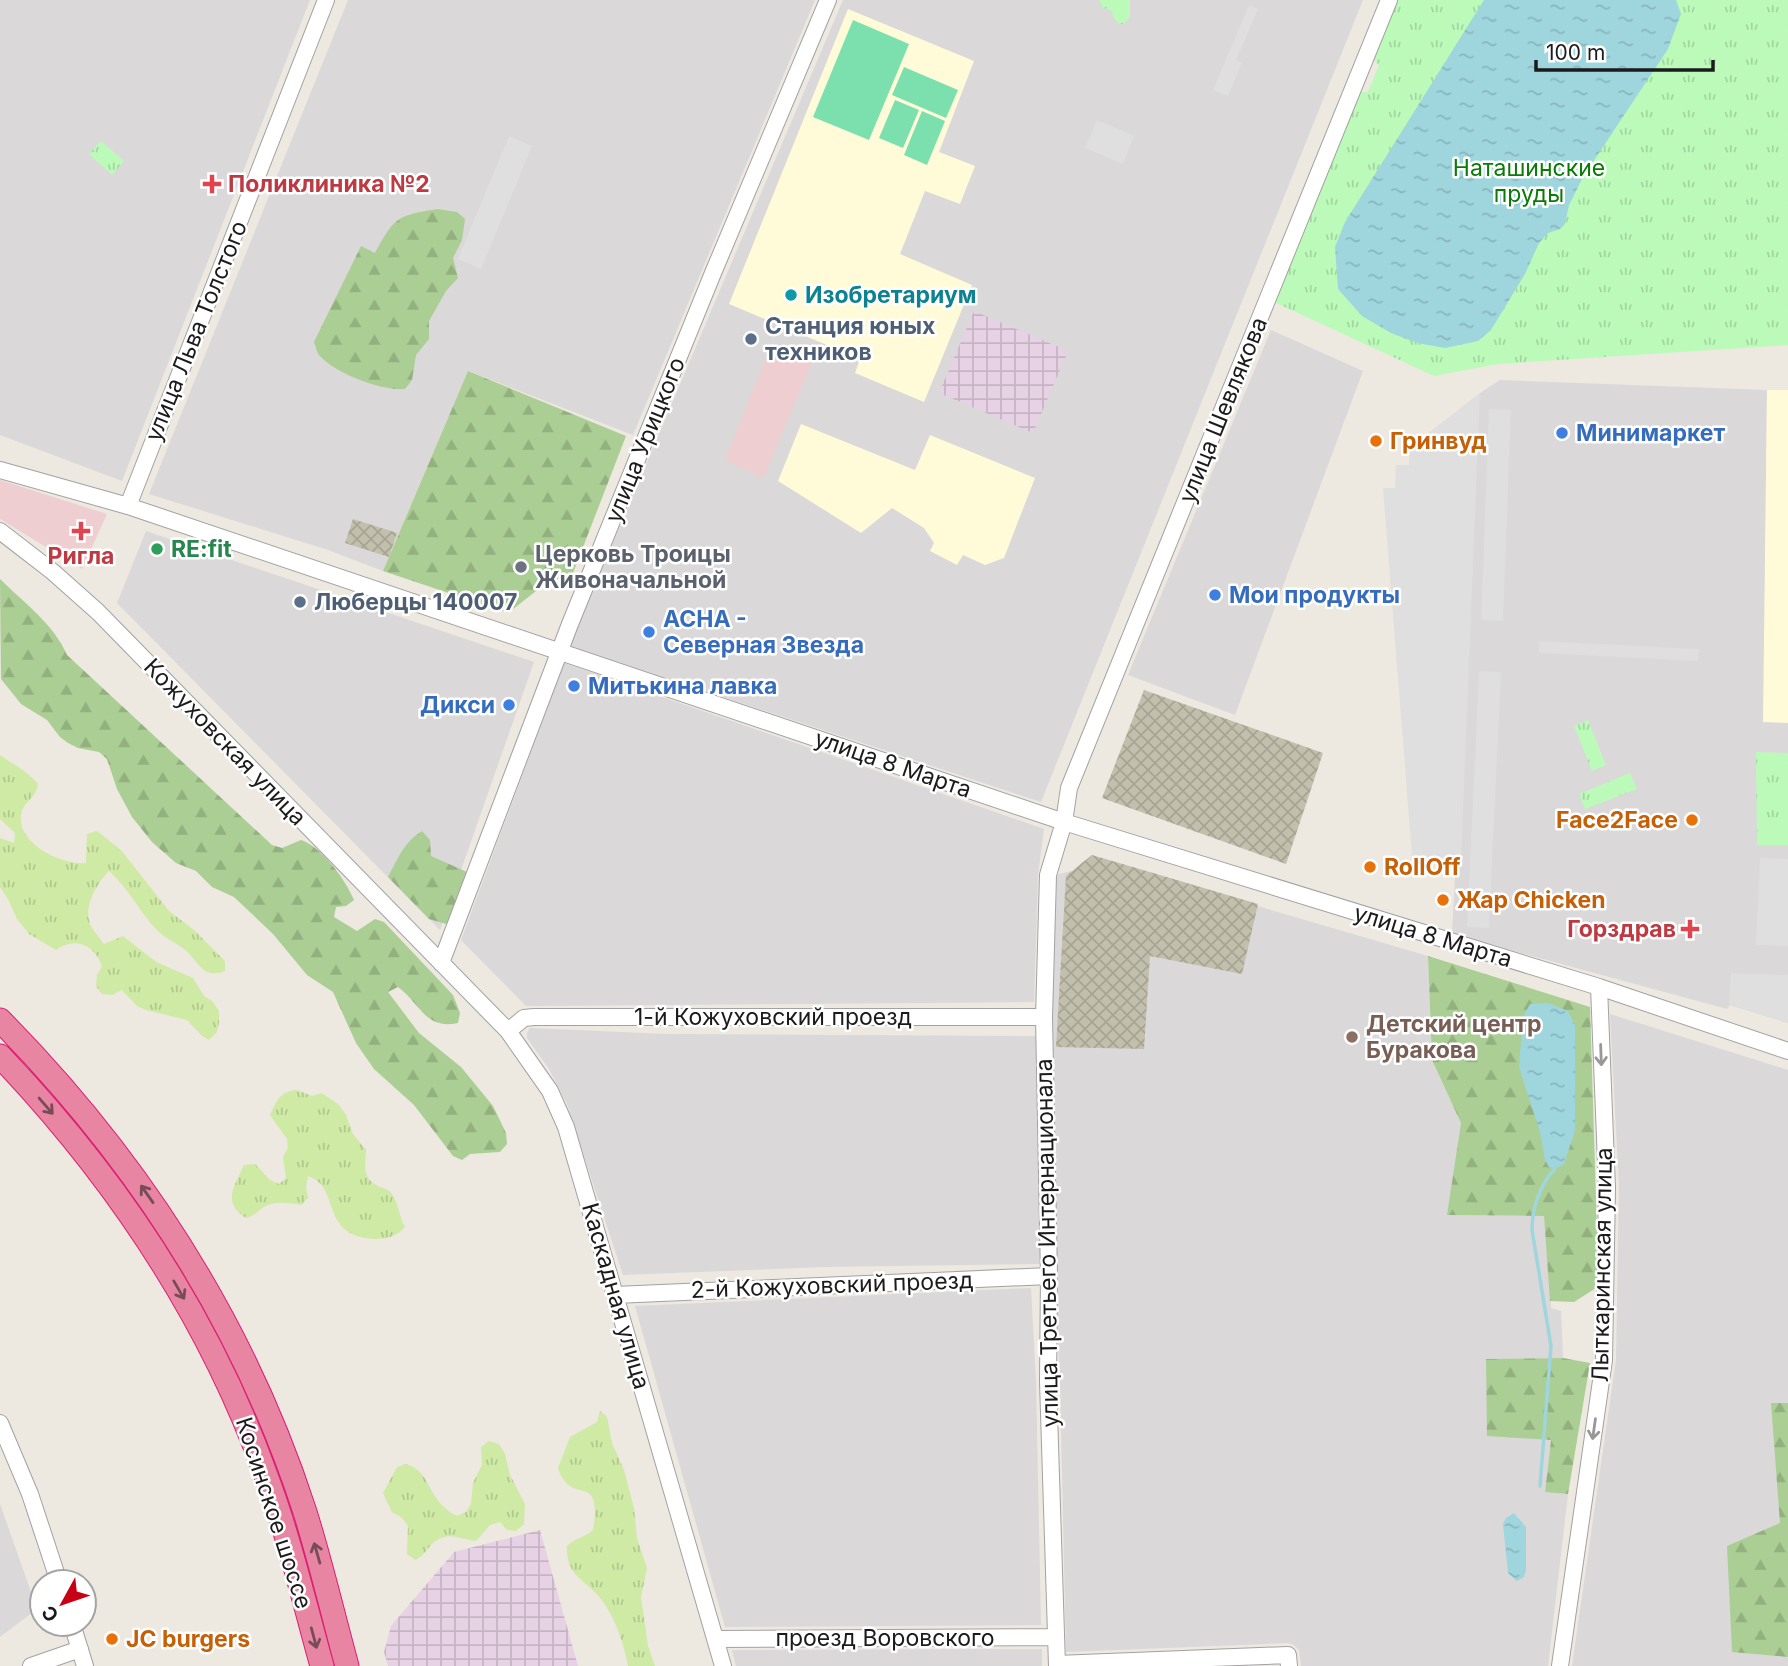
<svg xmlns="http://www.w3.org/2000/svg" width="1788" height="1666" font-family="Inter,sans-serif">
  <defs>
    <pattern id="industrial-grid" width="8" height="8" patternUnits="userSpaceOnUse" patternTransform="scale(1.75)"><rect width="8" height="8" fill="#e7d2e5"/><path d="M0 4h8M4 0v8" fill="none" stroke="#c6b4c4"/></pattern>
    <pattern id="construction-cross-hatch" width="8" height="8" patternUnits="userSpaceOnUse" patternTransform="scale(1.75)"><rect width="8" height="8" fill="#c2c0ac"/><path d="M0 0l8 8M0 8l8-8" fill="none" stroke="#a6a493"/></pattern>
    <pattern id="grass-tufts" width="24" height="20" patternUnits="userSpaceOnUse" patternTransform="scale(1.75)"><rect width="24" height="20" fill="#ceeaa4"/><path d="M3 7l-1-3M5 7V3M7 7l1-3M15 17l-1-3M17 17v-4M19 17l1-3" fill="none" stroke="#b0c88d"/></pattern>
    <pattern id="forest-firs" width="22" height="20" patternUnits="userSpaceOnUse" patternTransform="scale(1.75)"><rect width="22" height="20" fill="#abce94"/><path d="M5 1l3.5 6h-7zM16 11l3.5 6h-7z" fill="#93b07f"/></pattern>
    <pattern id="park-tufts" width="24" height="20" patternUnits="userSpaceOnUse" patternTransform="scale(1.75)"><rect width="24" height="20" fill="#bcfaba"/><path d="M3 7l-1-3M5 7V3M7 7l1-3M15 17l-1-3M17 17v-4M19 17l1-3" fill="none" stroke="#a1d69f"/></pattern>
    <pattern id="water-ripples" width="26" height="14" patternUnits="userSpaceOnUse" patternTransform="scale(1.75)"><rect width="26" height="14" fill="#9fd5dd"/><path d="M2 4q2-2 4 0t4 0M15 11q2-2 4 0t4 0" fill="none" stroke="#88b6bd"/></pattern>
  </defs>
  <rect width="100%" height="100%" fill="#ede8e0"/>
  <!-- residential -->
  <path fill="#dad8d8" d="M0 0H310L122 481 0 435Z
    M348 0H815L633 435 468 371 383 571 328 550 149 494Z
    M843 0H1363L1041 802 569 646Z
    M1271 330 1363 371 1235 715 1128 675Z
    M1500 380 1767 390 1765 621 1788 623V1023L1730 1005 1727 1009 1452 934 1456 859 1449 858 1410 448 1480 393Z
    M146 531 534 662 440 930 117 603Z
    M564 663 1044 829 1038 875 1034 1002 526 1006 461 940Z
    M1093 858 1428 956 1432 1060 1461 1123 1448 1215 1544 1216 1551 1308 1561 1311 1563 1358 1486 1359 1551 1440 1545 1491 1568 1494 1548 1666H1301L1299 1650 1294 1645 1288 1643 1066 1652 1060 1381 1054 1275 1052 1009 1056 878 1059 874 1075 870 1082 862Z
    M1610 1014 1788 1070V1666H1572L1616 1360 1619 1187Z
    M530 1028 666 1034 1037 1036 1043 1264 824 1267 623 1275 567 1104 549 1069 527 1038V1033Z
    M1031 1288 1036 1382 1041 1625 725 1627 635 1306Z
    M0 1504 37 1609 0 1637Z
    M1042 1649V1666H736L732 1650Z"/>
  <!-- commercial -->
  <path fill="#efced1" d="M771 346 812 363 763 478 725 460Z
    M0 480 107 514 82 569 0 519Z"/>
  <!-- industrial -->
  <path fill="url(#industrial-grid)" d="M974 311 1068 351 1033 433 939 393Z
    M540 1530 578 1666H388L384 1652 391 1626 454 1552Z"/>
  <!-- education -->
  <path fill="#fffbd8" d="M848 9 974 61 939 152 975 166 960 204 925 191 900 254 972 285 924 402 855 373 860 359 729 304Z
    M1767 390H1788V723L1763 722Z
    M801 424 915 470 930 435 1035 478 1004 558 985 565 963 555 957 565 930 551 934 543 924 528 892 508 861 533 778 481Z"/>
  <!-- construction -->
  <path fill="url(#construction-cross-hatch)" d="M353 519 397 533 389 557 345 543Z
    M1144 690 1323 753 1286 864 1102 798Z
    M1092 855 1258 904 1242 974 1150 956 1144 1049 1056 1047 1066 876Z"/>
  <!-- grass -->
  <path fill="url(#grass-tufts)" d="M0 755C15 766 25 769 38 784 36 798 26 800 22 811 12 841 61 866 86 863L87 834 97 831 121 850 169 911 194 930 225 961V971C202 979 200 963 185 950 177 943 166 939 158 931 139 912 129 888 109 871 97 883 82 908 91 926 94 932 100 938 104 944L123 936 156 962 193 978 204 996 212 1001 219 1011V1022L217 1032 209 1040 201 1035 187 1020 146 1010 137 1006 122 990 112 995 102 994 96 986 97 975 102 967C96 945 74 936 56 950L29 934 17 919 8 899 0 887V838L14 843 15 833 0 819Z
    M297 1090 312 1096 322 1093 339 1105 346 1115 353 1134 366 1150C365 1164 362 1179 378 1186 384 1189 387 1188 392 1194 399 1204 399 1217 405 1227 397 1236 388 1239 375 1239 318 1236 342 1187 308 1176L306 1187 308 1197 302 1205C288 1203 273 1200 261 1209 255 1214 253 1216 246 1218 221 1202 235 1186 244 1165L255 1164 270 1180 279 1184 286 1178 283 1157 288 1148 287 1139 270 1115C277 1100 280 1091 297 1090Z
    M600 1411 607 1417 612 1443 624 1470 634 1508 637 1538 647 1568 641 1597 648 1646 655 1666H628C624 1644 615 1617 601 1599 585 1579 566 1577 567 1546 575 1538 584 1538 593 1530 603 1468 571 1509 558 1468L570 1437 597 1422Z
    M489 1441 499 1444 505 1454 510 1475 525 1504 524 1524 516 1531 507 1530 500 1522 490 1525 476 1541C459 1539 447 1530 432 1544 425 1551 424 1556 415 1560L407 1554 408 1526 401 1517 392 1512 383 1493 397 1467 406 1464C433 1472 426 1501 457 1516L466 1512 471 1504 473 1483 482 1465 481 1447Z"/>
  <!-- forest -->
  <path fill="url(#forest-firs)" d="M437 209 457 212 465 219 462 240 453 258 458 278 446 291 429 321V339L416 355 412 380 405 389C382 391 337 374 321 357 317 354 316 347 314 342L361 246 375 253C395 217 396 216 437 209Z
    M468 371 626 436 573 573 545 584 508 613 383 571Z
    M0 579C23 602 54 624 67 655L272 845 282 848 301 840C322 847 345 879 354 900L346 906 336 907 334 917 357 931 375 919 384 922 453 995 460 1013 458 1023C425 1030 421 1004 398 987L388 992 419 1033 461 1067 493 1106 506 1133 507 1144 500 1152 470 1154 462 1160 453 1156 414 1105 374 1069 356 1043 333 992 307 975 273 934 234 897 212 887 196 871 176 863 152 842 132 817 117 789 107 759 99 752 78 748 68 743 60 737 47 720 21 704 1 679Z
    M422 831 430 840 431 856 467 872 456 910 446 924 429 919 388 877C397 860 404 842 422 831Z
    M1428 956 1590 1007 1598 1263 1596 1288 1574 1302 1550 1301 1544 1216 1447 1215 1461 1123 1432 1060Z
    M1563 1358 1590 1363 1568 1494 1545 1492 1551 1440 1487 1436 1486 1359Z
    M1771 1403H1788V1657L1732 1652 1727 1546 1780 1523Z"/>
  <!-- park -->
  <path fill="url(#park-tufts)" d="M1099 0H1130V17L1123 24H1119L1113 17 1112 11 1102 7Z
    M1394 0H1788V345L1498 364 1434 376 1272 301 1357 92H1368L1379 65 1371 56Z
    M101 141 124 161 112 175 89 154Z
    M1588 720 1606 765 1592 771 1574 726Z
    M1756 752 1788 753V845H1757Z
    M1630 773 1637 789 1585 809 1579 794Z"/>
  <!-- pitch -->
  <path fill="#7be0ae" d="M853 20 909 44 869 140 813 117Z
    M904 67 958 90 946 118 892 95Z
    M895 100 919 110 903 148 879 138Z
    M922 111 945 121 927 165 904 155Z"/>
  <!-- parking -->
  <path fill="#dfdfdf" d="M1249 5 1258 9 1236 60 1242 63 1228 96 1213 90Z
    M1097 120 1134 136 1123 164 1085 148Z
    M509 136 532 146 481 269 458 259Z
    M1480 393 1461 859 1412 856 1383 488H1395L1396 465H1409L1410 448Z
    M1489 409 1511 410 1503 621 1481 620Z
    M1539 641 1699 649 1698 661 1539 653Z
    M1479 671 1501 672 1489 928 1467 927Z
    M1760 858 1788 859V946L1756 945Z
    M1731 973 1788 975V1023L1729 1004Z"/>
  <!-- water -->
  <path fill="url(#water-ripples)" d="M1484 0H1676L1681 14 1668 49 1583 177 1569 205 1565 224 1560 229 1548 233 1539 243 1525 274 1491 330 1478 341 1445 348 1417 343 1391 333 1362 316 1338 289 1335 247 1345 222Z
    M1548 1003 1568 1011 1575 1025V1131L1564 1164 1555 1169 1549 1167 1545 1160 1540 1132 1519 1067 1523 1017 1530 1004Z
    M1514 1513 1526 1527V1570L1524 1577 1517 1581 1508 1573 1503 1524 1506 1518Z"/>
  <g fill="none" stroke-linecap="round" stroke-linejoin="round">
    <!-- stream -->
    <path stroke="#9fd5dd" stroke-width="3.5" d="M1540 1486 1551 1346 1532 1230C1532 1209 1540 1184 1555 1169"/>
    <!-- minor casing -->
    <g stroke="#a2a2a2" stroke-width="18">
      <path id="minor" d="M0 470 128 506 1064 822 1599 987 1788 1051
        M128 506 326 0
        M0 531 53 572 98 612 508 1031 550 1091 566 1127 723 1666
        M441 963 570 624 713 273 828 0
        M508 1031 524 1018 534 1017H1044
        M615 1295 1049 1276
        M0 1423 30 1494 59 1582
        M72 1624 85 1666
        M715 1639 1056 1637
        M1057 1664 1288 1655 1289 1666
        M31 1666 80 1649
        M1057 1666 1048 1381 1049 1276 1044 1017 1048 875 1064 822 1069 788 1389 0
        M1560 1666 1604 1360 1607 1188 1599 987"/>
    </g>
    <!-- highway casing -->
    <g stroke="#da1f73" stroke-width="25">
      <path id="highway" d="M0 1020C138 1160 244 1324 305 1512 321 1563 333 1615 347 1666
        M0 1056C115 1177 208 1315 265 1473 289 1536 304 1602 322 1666"/>
    </g>
    <!-- minor -->
    <use href="#minor" stroke="#fff" stroke-width="16"/>
    <!-- highway -->
    <use href="#highway" stroke="#e885a2" stroke-width="23"/>
  </g>
  <!-- one-way arrows -->
  <defs><path id="oneway-shaft" d="M-6 0H5M1.5-3L5.5 0L1.5 3" fill="none" stroke-width="1.6" stroke-linecap="round" stroke-linejoin="round" transform="scale(1.75)"/></defs>
  <g stroke="#989898">
    <use href="#oneway-shaft" transform="translate(1601 1055) rotate(88)"/>
    <use href="#oneway-shaft" transform="translate(1594 1429) rotate(98)"/>
  </g>
  <g stroke="#774b58">
    <use href="#oneway-shaft" transform="translate(46 1106) rotate(49)"/>
    <use href="#oneway-shaft" transform="translate(147 1194) rotate(-125)"/>
    <use href="#oneway-shaft" transform="translate(179 1290) rotate(60)"/>
    <use href="#oneway-shaft" transform="translate(317 1553) rotate(-106)"/>
    <use href="#oneway-shaft" transform="translate(314 1638) rotate(75)"/>
  </g>
  <!-- markers -->
  <g fill="#e0444e" stroke="#fff" stroke-width="2.5">
    <path d="M208.5 173.5h7v7h7v7h-7v7h-7v-7h-7v-7h7z"/>
    <path d="M77.5 520.5h7v7h7v7h-7v7h-7v-7h-7v-7h7z"/>
    <path d="M1686.5 918.5h7v7h7v7h-7v7h-7v-7h-7v-7h7z"/>
  </g>
  <circle fill="#0f9aa8" stroke="#fff" stroke-width="2.5" cx="791" cy="295" r="7"/>
  <g fill="#5c6f8a" stroke="#fff" stroke-width="2.5">
    <circle cx="751" cy="339" r="7"/>
    <circle cx="300" cy="602" r="7"/>
  </g>
  <g fill="#3f7fe0" stroke="#fff" stroke-width="2.5">
    <circle cx="1562" cy="433" r="7"/>
    <circle cx="1215" cy="595" r="7"/>
    <circle cx="649" cy="632" r="7"/>
    <circle cx="574" cy="686" r="7"/>
    <circle cx="509" cy="705" r="7"/>
  </g>
  <g fill="#e8710a" stroke="#fff" stroke-width="2.5">
    <circle cx="1376" cy="441" r="7"/>
    <circle cx="1692" cy="820" r="7"/>
    <circle cx="1370" cy="867" r="7"/>
    <circle cx="1443" cy="900" r="7"/>
    <circle cx="112" cy="1639" r="7"/>
  </g>
  <circle fill="#2e9e5b" stroke="#fff" stroke-width="2.5" cx="157" cy="549" r="7"/>
  <circle fill="#6b7280" stroke="#fff" stroke-width="2.5" cx="521" cy="567" r="7"/>
  <circle fill="#8d6e63" stroke="#fff" stroke-width="2.5" cx="1352" cy="1037" r="7"/>
  <g text-anchor="middle" dominant-baseline="central" stroke-width="5" stroke-linejoin="round" paint-order="stroke">
    <!-- park labels -->
    <g font-size="23" fill="#0b7b08" stroke="#fff">
      <text x="1529" y="168">Наташинские<tspan x="1529" dy="26">пруды</tspan></text>
    </g>
    <!-- health labels -->
    <g font-size="23" font-weight="bold" fill="#be3a42" stroke="#fff" text-anchor="start">
      <text x="228" y="184">Поликлиника №2</text>
      <text x="81" y="556" text-anchor="middle">Ригла</text>
      <text x="1676" y="929" text-anchor="end">Горздрав</text>
    </g>
    <!-- culture labels -->
    <g font-size="23" font-weight="bold" fill="#0d838f" stroke="#fff" text-anchor="start">
      <text x="805" y="295">Изобретариум</text>
    </g>
    <!-- service labels -->
    <g font-size="23" font-weight="bold" fill="#4e5e75" stroke="#fff" text-anchor="start">
      <text x="765" y="326">Станция юных<tspan x="765" dy="26">техников</tspan></text>
      <text x="314" y="602">Люберцы 140007</text>
    </g>
    <!-- street labels -->
    <g font-size="23" fill="#1b1b1b" stroke="#fff">
      <text transform="translate(196 331) rotate(-68)">улица Льва Толстого</text>
      <text transform="translate(1223 410) rotate(-68)">улица Шевлякова</text>
      <text transform="translate(645 440) rotate(-68)">улица Урицкого</text>
      <text transform="translate(225 742) rotate(46)">Кожуховская улица</text>
      <text transform="translate(893 764) rotate(19)">улица 8 Марта</text>
      <text transform="translate(1433 936) rotate(17)">улица 8 Марта</text>
      <text x="773" y="1017">1-й Кожуховский проезд</text>
      <text transform="translate(1047 1243) rotate(-91)">улица Третьего Интернационала</text>
      <text transform="translate(1602 1265) rotate(-89)">Лыткаринская улица</text>
      <text transform="translate(832 1285) rotate(-2)">2-й Кожуховский проезд</text>
      <text transform="translate(616 1296) rotate(74)">Каскадная улица</text>
      <text transform="translate(274 1513) rotate(72)">Косинское шоссе</text>
      <text x="885" y="1638">проезд Воровского</text>
    </g>
    <!-- shop labels -->
    <g font-size="23" font-weight="bold" fill="#366cbe" stroke="#fff" text-anchor="start">
      <text x="1576" y="433">Минимаркет</text>
      <text x="1229" y="595">Мои продукты</text>
      <text x="663" y="619">АСНА -<tspan x="663" dy="26">Северная Звезда</tspan></text>
      <text x="588" y="686">Митькина лавка</text>
      <text x="495" y="705" text-anchor="end">Дикси</text>
    </g>
    <!-- food labels -->
    <g font-size="23" font-weight="bold" fill="#c56008" stroke="#fff" text-anchor="start">
      <text x="1390" y="441">Гринвуд</text>
      <text x="1678" y="820" text-anchor="end">Face2Face</text>
      <text x="1384" y="867">RollOff</text>
      <text x="1457" y="900">Жар Chicken</text>
      <text x="126" y="1639">JC burgers</text>
    </g>
    <!-- leisure labels -->
    <g font-size="23" font-weight="bold" fill="#27864d" stroke="#fff" text-anchor="start">
      <text x="171" y="549">RE:fit</text>
    </g>
    <!-- worship labels -->
    <g font-size="23" font-weight="bold" fill="#5b616d" stroke="#fff" text-anchor="start">
      <text x="535" y="554">Церковь Троицы<tspan x="535" dy="26">Живоначальной</tspan></text>
    </g>
    <!-- education labels -->
    <g font-size="23" font-weight="bold" fill="#785e54" stroke="#fff" text-anchor="start">
      <text x="1366" y="1024">Детский центр<tspan x="1366" dy="26">Буракова</tspan></text>
    </g>
  </g>
  <!-- north arrow -->
  <g transform="translate(63 1603) rotate(230)"><circle r="33" fill="#ffffff" stroke="#a4a4a4" stroke-width="2"/>
  <path d="M0-5L12 26L0 18L-12 26Z" fill="#c70015"/>
  <text y="-10" font-size="19" font-weight="bold" text-anchor="middle" fill="#1b1b1b">С</text>
  </g>
  <!-- scale -->
  <path d="M1536 60v10h177v-10" fill="none" stroke="#1b1b1b" stroke-width="3.5"/>
  <text x="1546" y="60" font-size="21" fill="#1b1b1b" stroke="#ffffff" stroke-width="5" paint-order="stroke">100 m</text>
</svg>
